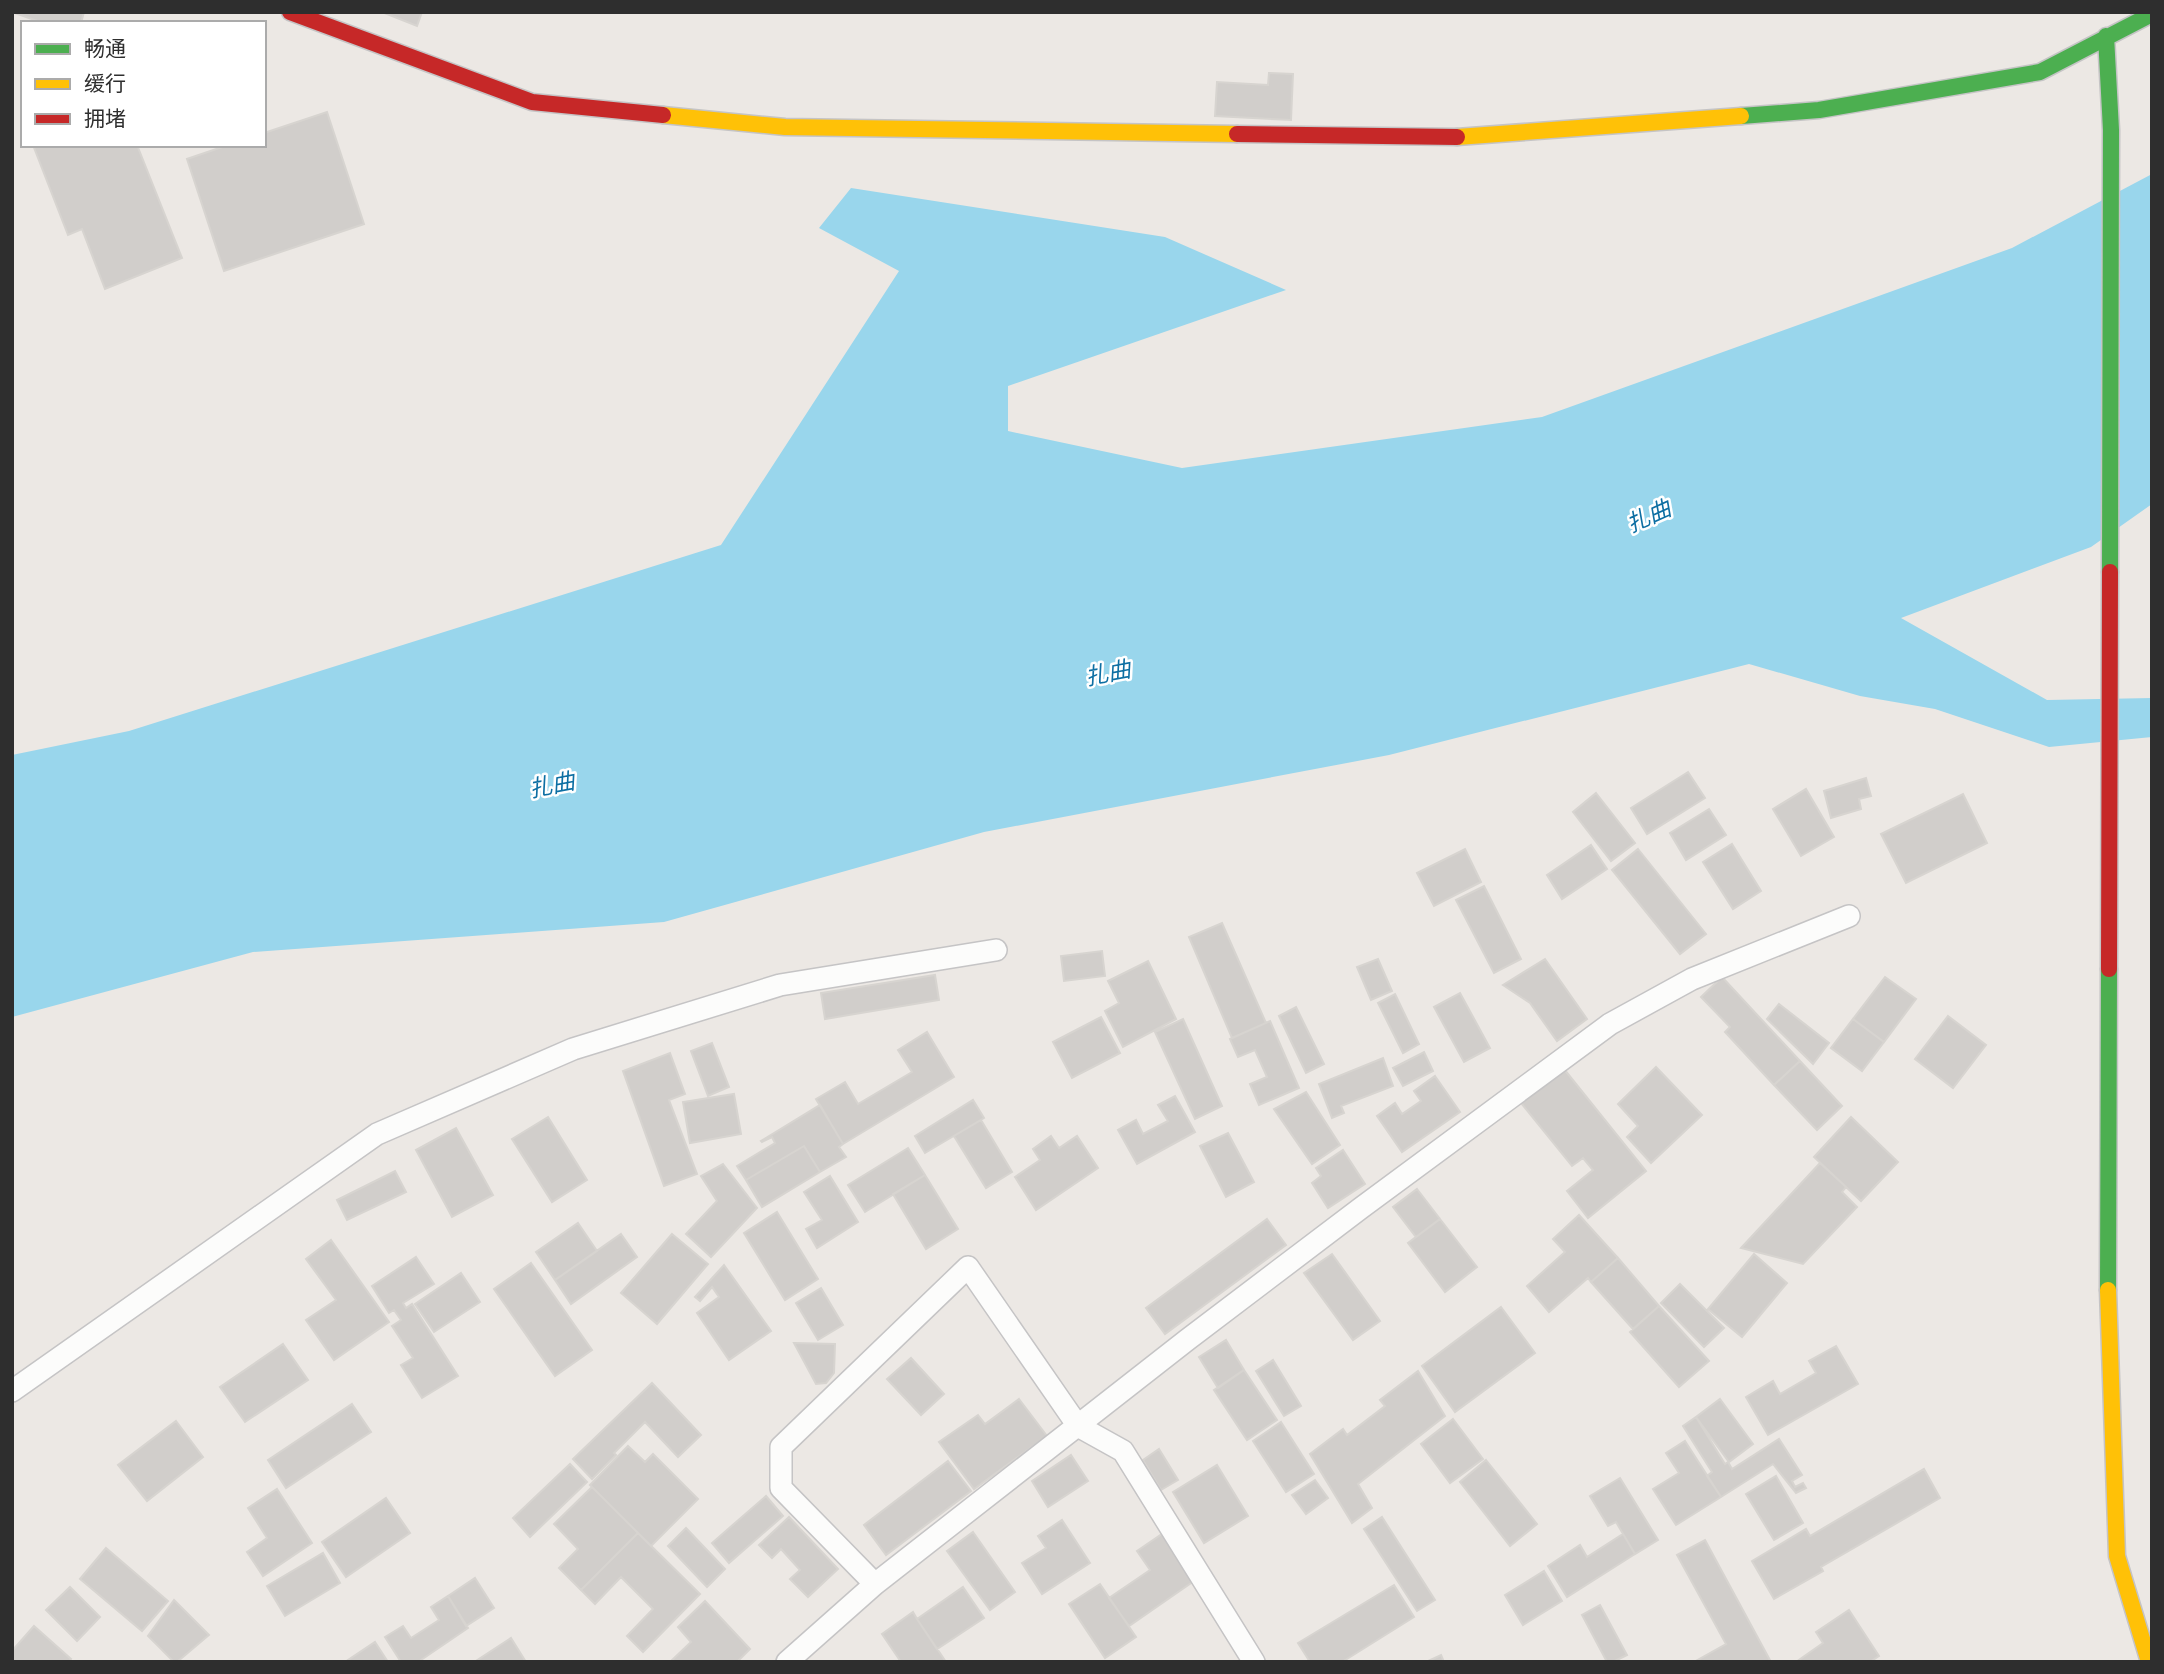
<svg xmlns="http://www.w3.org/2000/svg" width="2164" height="1674" font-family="'Sofia Sans Condensed','Noto Sans SC',sans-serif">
  <rect width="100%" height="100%" fill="#ece8e4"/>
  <!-- water -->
  <path fill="#99d6ec" d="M2152 174V504L2091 547 1901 618 2047 700 2152 698V737L2049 747 1935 709 1860 696 1749 664 1389 755 984 832 664 922 253 952 12 1017V755L129 731 721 545 899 271 819 228 851 188 1165 237 1286 290 1008 386V431L1182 468 1542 417 2012 248Z"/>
  <!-- building -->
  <path fill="#d1cecb" stroke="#d7d4d0" stroke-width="2" d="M12 12H84L81 23H43Z
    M382 12H422L417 26Z
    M1269 73 1293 74 1291 120 1215 116 1217 82 1268 85Z
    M327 112 364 224 224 271 187 159 228 145H264V133Z
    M33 145H137L182 258 105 289 82 229 68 235Z
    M1688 772 1705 798 1647 834 1631 808Z
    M1866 778 1871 796 1859 799 1861 809 1831 818 1824 791Z
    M1806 789 1834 837 1801 856 1773 809Z
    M1596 793 1635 843 1611 861 1573 812Z
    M1963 794 1987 843 1906 883 1881 834Z
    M1709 809 1726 835 1686 860 1670 833Z
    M1732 844 1761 891 1733 909 1703 862Z
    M1591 845 1607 869 1562 899 1547 875Z
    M1465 849 1481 882 1434 906 1417 873Z
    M1638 849 1706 934 1680 954 1612 870Z
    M1484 886 1521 959 1494 973 1456 900Z
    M1222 923 1266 1023 1232 1038 1189 937Z
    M1102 951 1105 976 1064 981 1061 956Z
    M1378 959 1392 991 1371 1000 1357 967Z
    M1545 959 1587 1019 1557 1041 1530 1003 1503 985Z
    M1148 961 1176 1019 1123 1047 1105 1011 1119 1003 1108 981Z
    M935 975 939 1000 825 1019 821 993Z
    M1722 977 1800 1061 1774 1085 1725 1032 1730 1027 1701 997Z
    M1885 977 1916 999 1884 1042 1853 1019Z
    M1460 993 1490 1048 1464 1062 1434 1007Z
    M1395 994 1419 1044 1403 1053 1378 1003Z
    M1779 1004 1829 1043 1813 1064 1767 1019Z
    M1296 1007 1324 1064 1306 1073 1279 1016Z
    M1948 1016 1986 1045 1953 1088 1915 1059Z
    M1101 1017 1120 1053 1072 1078 1053 1042Z
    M1183 1019 1222 1106 1195 1119 1155 1032Z
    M1853 1019 1884 1042 1862 1071 1831 1048Z
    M1270 1021 1299 1088 1259 1105 1250 1084 1267 1077 1255 1050 1238 1057 1230 1039Z
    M927 1032 954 1077 843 1144 816 1099 845 1082 858 1104 912 1072 898 1050Z
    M712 1043 729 1087 708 1096 691 1051Z
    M1424 1052 1433 1071 1403 1086 1393 1068Z
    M670 1053 685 1094 669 1100 697 1174 664 1186 623 1071Z
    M1383 1058 1393 1086 1341 1106 1344 1113 1332 1118 1319 1084Z
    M1800 1061 1842 1106 1817 1130 1774 1085Z
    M1656 1067 1702 1115 1651 1163 1627 1137 1638 1126 1618 1104Z
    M1564 1069 1646 1171 1588 1218 1567 1191 1593 1170 1583 1158 1572 1166 1521 1103Z
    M1435 1076 1460 1112 1402 1152 1377 1116 1395 1103 1402 1114 1421 1101 1414 1091Z
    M1306 1092 1340 1145 1312 1164 1274 1109Z
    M734 1094 741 1134 690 1143 683 1102Z
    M1175 1096 1195 1132 1137 1164 1118 1130 1136 1120 1143 1134 1168 1121 1158 1105Z
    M973 1100 984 1118 925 1153 915 1136Z
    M820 1105 843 1144 839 1147 846 1157 820 1172 804 1146 746 1180 737 1166 775 1143 772 1137 762 1142 761 1141Z
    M548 1117 587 1180 552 1202 512 1139Z
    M1851 1117 1898 1162 1861 1201 1814 1157Z
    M981 1120 1012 1172 986 1188 954 1136Z
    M456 1128 493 1195 452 1217 416 1150Z
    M1228 1133 1254 1182 1226 1197 1200 1146Z
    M1051 1136 1059 1148 1077 1136 1098 1168 1036 1210 1015 1177 1040 1160 1033 1149Z
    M804 1146 820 1172 762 1207 746 1180Z
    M908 1148 925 1175 865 1212 848 1185Z
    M1343 1150 1365 1184 1328 1208 1312 1183 1321 1176 1316 1168Z
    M1820 1163 1846 1187 1842 1192 1857 1207 1803 1264 1741 1248Z
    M723 1164 757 1208 711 1257 686 1234 717 1201 701 1176Z
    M395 1171 406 1192 347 1220 337 1200Z
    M925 1175 958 1229 926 1249 893 1194Z
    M830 1176 858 1222 817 1248 806 1229 822 1220 804 1192Z
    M1417 1189 1440 1219 1416 1237 1393 1207Z
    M777 1212 818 1279 785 1300 744 1233Z
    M1579 1215 1618 1258 1591 1282 1588 1278 1549 1312 1527 1286 1565 1252 1553 1239Z
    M1267 1219 1286 1245 1165 1334 1146 1308Z
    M1440 1219 1477 1267 1445 1292 1408 1243Z
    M578 1223 597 1251 555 1280 536 1252Z
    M621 1234 637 1257 571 1304 555 1280Z
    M672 1234 708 1264 657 1324 621 1293Z
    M331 1240 389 1322 334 1360 306 1320 336 1300 306 1259Z
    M1332 1254 1380 1321 1353 1340 1304 1273Z
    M1754 1254 1787 1283 1742 1337 1708 1309Z
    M416 1257 434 1284 403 1303 406 1308 412 1304 458 1376 422 1398 401 1365 413 1358 392 1326 401 1320 394 1310 389 1313 372 1286Z
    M1618 1258 1659 1306 1633 1329 1591 1282Z
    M531 1263 592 1350 555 1376 494 1289Z
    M724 1265 771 1331 729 1360 697 1313 719 1297 712 1287 700 1301 695 1297Z
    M461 1273 480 1302 434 1332 415 1304Z
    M1680 1284 1724 1328 1704 1347 1661 1303Z
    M821 1288 843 1325 818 1340 796 1303Z
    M1659 1306 1709 1361 1679 1387 1630 1332Z
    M1501 1307 1535 1353 1455 1412 1422 1366Z
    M1226 1340 1244 1370 1218 1388 1199 1357Z
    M794 1343 835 1344 834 1373 826 1383 816 1384Z
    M283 1344 308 1380 245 1422 220 1387Z
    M1836 1346 1858 1384 1768 1435 1746 1397 1773 1381 1780 1394 1816 1373 1809 1361Z
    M911 1358 944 1394 921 1415 887 1379Z
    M1273 1360 1301 1406 1284 1416 1256 1371Z
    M1244 1370 1277 1420 1247 1440 1214 1390Z
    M1418 1371 1445 1416 1358 1484 1372 1508 1352 1523 1310 1454 1343 1429 1347 1435 1385 1406 1380 1400Z
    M652 1383 701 1435 678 1457 645 1422 614 1453 616 1455 592 1479 573 1459Z
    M1019 1399 1047 1436 974 1489 939 1442 978 1415 985 1424Z
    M1720 1399 1753 1444 1729 1462 1696 1417Z
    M352 1404 371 1432 286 1488 268 1460Z
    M1696 1417 1725 1464 1728 1462 1732 1469 1779 1439 1802 1475 1792 1481 1795 1487 1803 1483 1806 1488 1796 1493 1773 1464 1721 1497 1707 1476 1712 1472 1683 1426Z
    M1453 1419 1483 1459 1450 1483 1421 1444Z
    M176 1421 203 1457 147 1501 118 1465Z
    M1281 1422 1314 1474 1286 1492 1253 1441Z
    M1685 1441 1721 1497 1676 1525 1653 1489 1679 1473 1666 1453Z
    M628 1446 645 1462 653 1454 698 1499 651 1546 590 1485Z
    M1159 1449 1178 1480 1161 1490 1143 1460Z
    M1071 1455 1088 1481 1048 1507 1032 1481Z
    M1486 1460 1537 1524 1510 1546 1460 1482Z
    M948 1461 971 1491 886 1555 864 1525Z
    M570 1464 587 1482 530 1537 513 1518Z
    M1217 1465 1248 1516 1204 1543 1173 1492Z
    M1924 1469 1940 1498 1821 1567 1823 1571 1774 1599 1752 1561 1806 1529 1810 1536Z
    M1776 1476 1803 1523 1774 1540 1746 1494Z
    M1620 1478 1658 1540 1635 1554 1616 1522 1608 1526 1590 1496Z
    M1315 1480 1328 1498 1306 1514 1292 1495Z
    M592 1487 638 1533 581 1590 559 1568 578 1549 554 1524Z
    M277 1489 312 1543 263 1576 247 1552 267 1538 248 1508Z
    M766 1496 783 1516 729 1563 712 1543Z
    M386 1498 410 1533 346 1577 322 1542Z
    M789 1517 838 1569 808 1597 790 1579 800 1570 781 1549 772 1558 759 1545Z
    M1382 1517 1435 1600 1417 1611 1364 1529Z
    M1062 1520 1090 1563 1042 1594 1022 1563 1046 1548 1038 1536Z
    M686 1528 725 1569 707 1587 668 1546Z
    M973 1532 1015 1592 990 1610 947 1551Z
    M638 1533 700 1594 643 1652 627 1636 653 1609 621 1577 595 1604 581 1590Z
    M1162 1534 1194 1581 1129 1626 1109 1598 1150 1570 1137 1551Z
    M1623 1534 1635 1554 1567 1597 1548 1566 1580 1545 1587 1557Z
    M1705 1540 1771 1662H1694L1726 1644 1677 1555Z
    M106 1548 168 1601 142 1631 80 1579Z
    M323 1553 340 1583 285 1616 267 1586Z
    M1544 1571 1562 1601 1523 1625 1505 1595Z
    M475 1578 494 1608 466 1626 448 1596Z
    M1100 1584 1136 1637 1105 1658 1069 1604Z
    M1394 1585 1414 1617 1342 1662H1310L1298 1643Z
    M70 1587 100 1617 77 1641 46 1610Z
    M963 1587 984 1618 937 1649 917 1619Z
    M448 1596 468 1628 418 1662H401L385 1637 403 1626 411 1638 439 1620 431 1607Z
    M174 1600 209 1635 177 1662H174L148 1636Z
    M705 1601 750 1649 737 1662H670L691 1642 678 1627Z
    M1600 1605 1627 1655 1613 1662H1607L1582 1615Z
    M1849 1610 1879 1656 1870 1662H1796L1823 1643 1816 1632Z
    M913 1612 917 1619 946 1662H901L882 1634Z
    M34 1626 71 1659 69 1662H12V1651Z
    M511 1638 526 1662H477L476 1661Z
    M375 1642 388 1662H345Z
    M1441 1655 1444 1662H1426Z"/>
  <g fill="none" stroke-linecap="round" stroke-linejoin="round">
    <!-- lane casing -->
    <g stroke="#c5c4c5" stroke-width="24">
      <path id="lane" d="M12 1391 377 1134 573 1049 780 985 996 950
        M875 1584 781 1488V1447L968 1267 1078 1426 1123 1451 1254 1662
        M787 1662 875 1584 1187 1340 1361 1208 1610 1024 1692 979 1849 916"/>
    </g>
    <!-- fast casing -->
    <g stroke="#c5c4c5" stroke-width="19">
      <path id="fast" d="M2106 36 2111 130 2110 572
        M1741 116 1819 110 2040 72 2152 14
        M2108 1290 2109 969"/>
    </g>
    <!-- slow casing -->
    <g stroke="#c5c4c5" stroke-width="19">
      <path id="slow" d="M663 115 785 127 1237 134
        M1457 137 1741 116
        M2108 1290 2117 1556 2149 1662"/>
    </g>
    <!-- jam casing -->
    <g stroke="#c5c4c5" stroke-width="19">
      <path id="jam" d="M290 12 532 102 663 115
        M1237 134 1457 137
        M2109 969 2110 572"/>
    </g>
    <!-- lane -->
    <use href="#lane" stroke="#fcfcfb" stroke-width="21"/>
    <!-- fast -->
    <use href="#fast" stroke="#4caf50" stroke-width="16"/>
    <!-- slow -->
    <use href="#slow" stroke="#ffc107" stroke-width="16"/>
    <!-- jam -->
    <use href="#jam" stroke="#c62828" stroke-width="16"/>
  </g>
  <g text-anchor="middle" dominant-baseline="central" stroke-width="5" stroke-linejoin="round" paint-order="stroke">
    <!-- water labels -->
    <g font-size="23" font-style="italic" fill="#0d6fa3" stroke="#fff">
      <text transform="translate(1649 517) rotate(-24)">扎曲</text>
      <text transform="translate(1108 674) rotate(-11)">扎曲</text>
      <text transform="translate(552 786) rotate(-11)">扎曲</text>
    </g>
  </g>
  <!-- border -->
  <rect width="2164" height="1674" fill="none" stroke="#2e2e2e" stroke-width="28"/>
  <!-- legend -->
  <rect x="21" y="21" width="245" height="126" fill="#ffffff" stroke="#ababab" stroke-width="2"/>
  <rect x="35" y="44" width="35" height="10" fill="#4caf50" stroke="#ababab" stroke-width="2"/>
  <text x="84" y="56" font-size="21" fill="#2e2e2e">畅通</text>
  <rect x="35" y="79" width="35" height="10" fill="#ffc107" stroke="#ababab" stroke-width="2"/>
  <text x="84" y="91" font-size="21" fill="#2e2e2e">缓行</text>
  <rect x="35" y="114" width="35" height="10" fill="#c62828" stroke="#ababab" stroke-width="2"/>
  <text x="84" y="126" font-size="21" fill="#2e2e2e">拥堵</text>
</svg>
